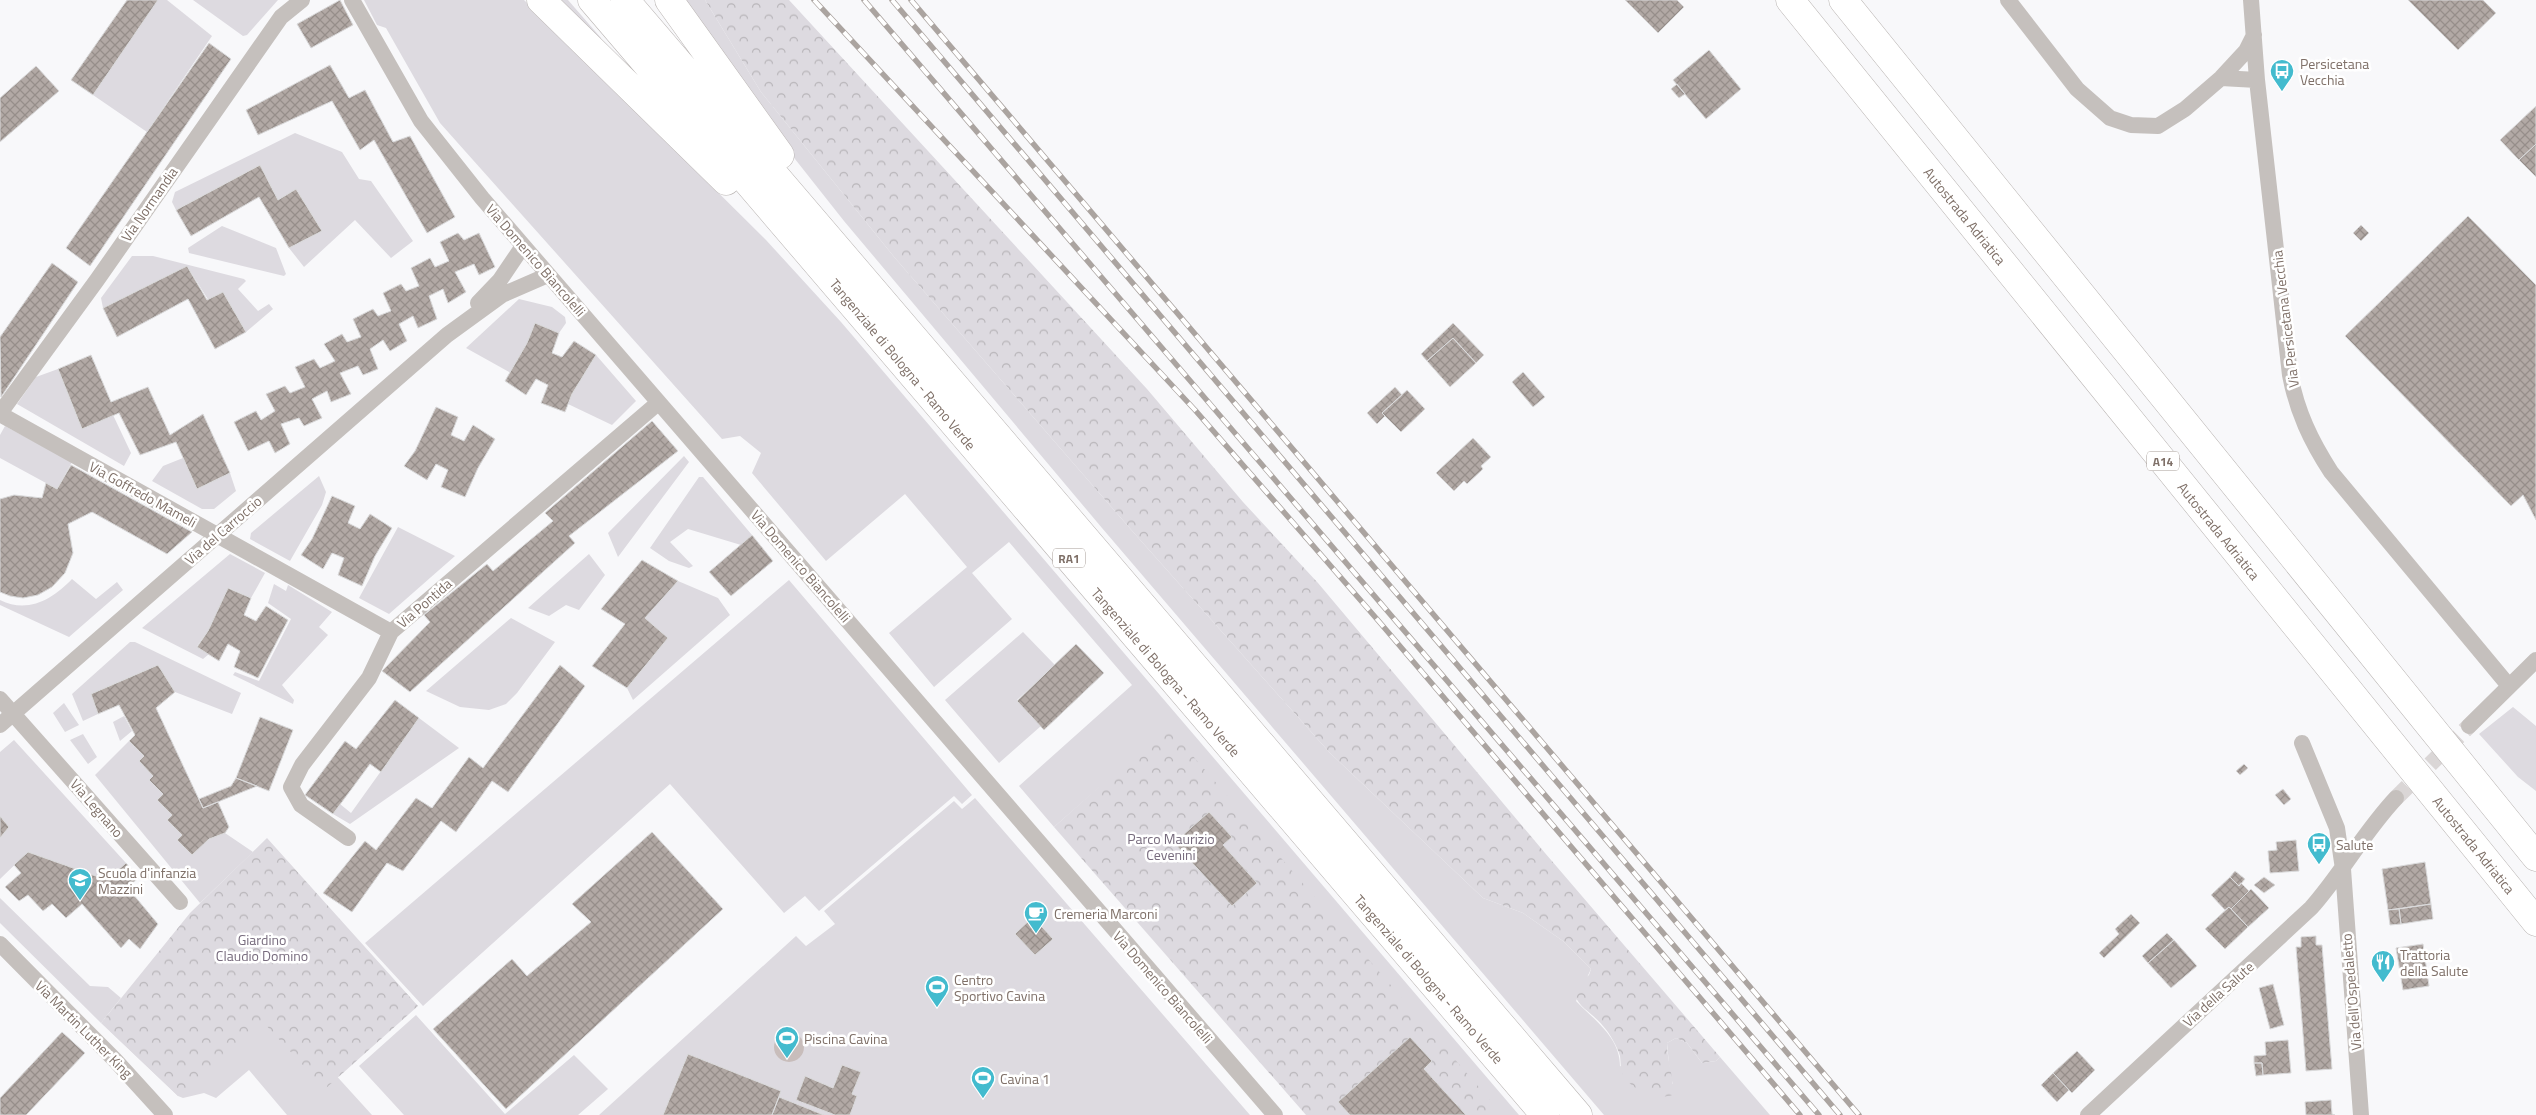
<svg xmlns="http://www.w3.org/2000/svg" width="2536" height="1115" font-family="'Titillium Web',sans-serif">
  <defs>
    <pattern id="forest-crowns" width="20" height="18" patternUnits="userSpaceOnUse" patternTransform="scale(1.25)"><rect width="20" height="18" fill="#dddae0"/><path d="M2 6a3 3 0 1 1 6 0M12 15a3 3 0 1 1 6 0" fill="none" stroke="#b8b5b9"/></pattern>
    <pattern id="building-cross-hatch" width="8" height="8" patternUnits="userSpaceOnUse" patternTransform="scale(1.25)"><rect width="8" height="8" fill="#b2a9a5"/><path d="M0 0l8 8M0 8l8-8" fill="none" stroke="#968e8a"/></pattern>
  </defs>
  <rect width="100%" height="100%" fill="#f8f8fa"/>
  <!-- green -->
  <path fill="#dddae0" d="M158 0H167L212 36 147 132 93 95Z
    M193 0H278L247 35 243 36Z
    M364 0H524L766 240 841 322 1519 1115H1491L1135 756 1054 827 1019 786 1132 685 1009 542 972 573 1012 619 934 687 889 633 967 567 905 494 826 561 752 473 761 453 740 436 722 439 440 123 386 28 377 25Z
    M556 0H568L601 38 599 40Z
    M681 0H705L761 92 895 258 1134 533 1330 753 1483 898 1523 913 1563 941 1591 969 1576 1001C1594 1020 1620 1037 1620 1066L1673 1084 1670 1075 1667 1043 1676 1038 1687 1043 1702 1063 1716 1061 1720 1057 1770 1115H1604L1102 528 844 221 776 135Z
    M295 133 342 152 359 179 371 181 413 241 391 258 355 220 304 267 289 248 322 231 296 189 278 200 260 165 176 210 172 202 175 192Z
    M222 226 276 248 286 274 284 276 189 253 188 248Z
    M132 256H153L244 279 246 281 238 289 258 311 269 304 273 309 246 332 223 292 209 301 187 266 103 308 101 298Z
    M519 299 552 307 565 317 566 323 559 333 535 324 527 343 511 373 466 348Z
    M596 355 636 401 612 425 568 404 572 394Z
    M58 369 82 429 113 415 131 453 124 466 17 404 36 377Z
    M5 426 72 462 57 489 0 458V435Z
    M684 456 689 462 618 557 608 533Z
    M183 458 197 489 230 473 236 491 214 509H202L152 481 163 466Z
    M319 476 326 492 322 505 290 561 250 539 251 533Z
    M699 477H703L752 535 741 545 688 529 670 542 693 566 689 568 669 561 650 548Z
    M398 527 455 556 389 614 359 598Z
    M230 554 265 573 251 598 229 588 208 631 197 646 209 654 203 659 142 628Z
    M589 554 605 575 579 610 566 605 549 616 528 608Z
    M72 579 96 599 117 582 123 590 69 637 0 605V600C28 614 53 599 72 579Z
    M789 580 972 795 962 804 954 796 819 911 805 896 784 913 670 784 423 1006 365 943Z
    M678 581 718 598 730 615 633 700 627 688 668 638 645 618Z
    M274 584 286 591 288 585 332 612 319 627 328 635 282 685 294 700 293 704 233 675 235 672 259 681 291 619 268 603Z
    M511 618 555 642 517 693 506 704 489 710 460 707 426 691Z
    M1023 632 1055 665 1017 700 1041 726 999 763 945 700Z
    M130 642H135L241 693 232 714 175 692 158 665 91 694 98 714 83 721 72 694Z
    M64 703 79 725 65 732 53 713Z
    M2513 707 2536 726V791L2518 777 2479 734Z
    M124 716 132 731 120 741 113 722Z
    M419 718 459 748 350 824 333 814 340 804 351 813Z
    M83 734 97 757 88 764 70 740Z
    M14 740 126 863 107 880 28 852 0 879V838L9 827 0 816V752Z
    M129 741 144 756 139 761 153 776 149 780 163 794 172 815 167 820 182 835 177 840 209 839 225 833 253 852 200 903 95 775Z
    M975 798 1250 1115H599L796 936 806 946 835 924 824 911 954 801 962 809Z
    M0 898 90 986 108 987 121 998 101 1023 0 923Z
    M192 928H202L372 1115H287L249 1070 216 1098 204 1093 183 1098 178 1096 110 1031Z
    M416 1015 505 1114 574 1055 608 1089 578 1115H404L359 1066Z"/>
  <!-- forest -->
  <path fill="url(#forest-crowns)" d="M705 0H789L1147 389 1243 502 1318 583 1545 853 1720 1057 1716 1061 1702 1063 1687 1043 1676 1038 1667 1043C1667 1061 1674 1077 1673 1095 1656 1100 1636 1093 1625 1078 1620 1071 1621 1064 1620 1056 1618 1048 1609 1032 1603 1026 1590 1010 1578 1009 1572 988L1589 975 1591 969 1563 941 1523 913 1483 898 1330 753 1134 533 895 258 761 92Z
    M1167 726 1503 1115H1306L1054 827Z
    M267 838 418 1006 325 1089 263 1022 178 1096 101 1023 190 913Z"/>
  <!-- water -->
  <path fill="#c8bdbb" d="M774 1047a15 15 0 1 1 30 0a15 15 0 1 1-30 0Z"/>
  <!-- building -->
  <path fill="url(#building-cross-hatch)" stroke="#dadadb" d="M127 0H158L93 95 71 80Z
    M340 0 353 25 311 48 297 24Z
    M1625 0H1677L1684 7 1658 33Z
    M2408 0H2483L2496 13 2458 50Z
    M209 43 231 59 90 266 66 248Z
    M1709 50 1741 89 1706 119 1673 80Z
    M330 65 349 98 365 90 393 142 410 136 455 217 427 233 374 140 360 150 332 101 258 135 246 110Z
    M36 66 59 91 0 142V98Z
    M1677 84 1685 94 1679 98 1671 89Z
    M2536 106V144L2519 160 2500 140Z
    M2536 144V177L2519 160Z
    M260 165 278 200 296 189 322 231 289 248 259 197 191 236 176 210Z
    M2468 216 2536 285V520L2523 495 2511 506 2345 336Z
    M2361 225 2369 233 2361 241 2353 233Z
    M458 233 464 240 479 233 495 267 479 275 474 264 455 272 466 292 448 303 443 289 429 296 437 319 418 328 413 316 399 324 407 341 390 351 383 340 370 349 378 369 363 375 358 366 340 373 351 394 331 402 327 391 312 399 322 418 304 426 299 418 281 424 290 444 275 453 269 441 248 451 234 422 256 411 261 420 275 411 266 394 285 386 290 393 305 387 295 367 314 359 320 368 335 361 324 344 342 334 347 342 361 337 353 319 373 309 378 316 391 311 383 293 401 284 406 291 419 286 411 268 430 258 435 267 449 261 440 242Z
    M52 263 78 282 1 397 0 337Z
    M187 266 207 300 223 292 246 332 215 349 188 299 117 337 103 308Z
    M535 323 559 333 552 353 562 357 574 341 596 355 572 394 565 412 541 403 548 385 536 379 526 395 505 381 527 343Z
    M1453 323 1484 355 1476 363 1453 338 1427 361 1421 354Z
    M1453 338 1476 363 1450 387 1427 361Z
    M91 355 111 402 148 387 170 435 203 414 230 473 197 489 176 442 140 455 119 413 82 429 58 369Z
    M1523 372 1545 397 1533 407 1512 382Z
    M1395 387 1402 395 1382 413 1385 416 1377 424 1367 413Z
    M1407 390 1425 409 1401 432 1382 413Z
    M436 407 458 417 451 435 464 441 473 425 495 439 478 468 465 497 441 487 448 470 436 464 427 480 404 466 415 451Z
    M652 421 678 451 569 536 575 543 410 692 382 671 430 622 424 615 487 564 493 571 553 521 545 513Z
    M1473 438 1491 457 1481 466 1483 469 1467 484 1464 481 1454 491 1436 473Z
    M71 465 192 532 167 554 92 512 68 524 73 553 65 573 52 587 38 595 23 598 10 596 0 592V499L14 495 42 498 46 483 57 489Z
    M332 496 355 506 348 523 360 529 370 514 392 528 375 556 362 586 338 575 344 558 332 553 323 569 301 555 312 539Z
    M752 535 773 561 731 596 709 572Z
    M642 560 678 581 645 618 668 638 627 688 592 666 625 624 601 609Z
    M228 588 251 598 244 615 256 621 266 606 288 620 258 678 234 667 240 651 228 644 219 661 197 647 208 631Z
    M1076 644 1104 673 1044 730 1017 701Z
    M158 665 175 692 156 708 203 808 218 802 229 827 225 833 209 839 192 855 177 840 182 835 167 820 172 815 157 800 163 794 149 780 153 776 139 761 144 756 129 741 135 735 119 705 98 714 91 694Z
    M560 665 585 686 508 792 492 781 456 832 441 821 403 871 387 863 352 912 323 893 365 841 376 850 416 798 432 808 469 757 483 768Z
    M395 700 419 718 381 772 370 764 333 814 305 795 345 741 356 749Z
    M260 717 293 730 269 791 236 778Z
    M2244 764 2248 768 2240 775 2236 771Z
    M236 778 257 786 203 808 199 799 231 786Z
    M2283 789 2291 799 2284 805 2275 795Z
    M1209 812 1232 837 1223 845 1257 883 1232 906 1174 843Z
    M0 816 9 827 0 838Z
    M652 832 723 909 506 1109 433 1029 512 959 527 976 591 922 572 904Z
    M2296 840 2299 871 2270 873 2268 851 2277 850 2276 842Z
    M28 852 107 880 126 863 139 878 127 887 158 924 140 949 129 939 121 948 82 904 66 918 52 904 43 911 28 895 19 901 5 887 21 873 14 865Z
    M2425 862 2431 904 2388 910 2382 869Z
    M2235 871 2245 879 2239 886 2230 877Z
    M2230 877 2239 886 2241 883 2249 891 2231 909 2229 907 2225 910 2211 895Z
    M2264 877 2275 885 2264 893 2254 885Z
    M2251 889 2269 908 2248 927 2231 909Z
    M2431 904 2433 919 2401 924 2399 909Z
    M2229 907 2248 927 2225 949 2205 929Z
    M2399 909 2401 924 2390 925 2388 910Z
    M2131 914 2140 923 2104 958 2099 953 2119 934 2115 929Z
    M1033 917 1053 939 1035 955 1015 934Z
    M2167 933 2174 940 2148 963 2142 956Z
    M2316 936V945H2322L2332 1069 2306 1071 2296 947H2301V937Z
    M2174 940 2197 966 2171 988 2148 963Z
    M2423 944 2429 986 2403 990 2396 948Z
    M2273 984 2284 1025 2270 1029 2259 988Z
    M62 1032 85 1053 26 1115H0V1098Z
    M1410 1037 1432 1061 1424 1069 1466 1115H1350L1338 1102Z
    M2288 1040 2291 1073 2263 1075 2262 1063H2254V1056L2266 1055 2265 1042Z
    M2077 1051 2095 1070 2072 1093 2053 1073Z
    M688 1054 781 1091 772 1115H663Z
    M2254 1063H2262L2263 1075 2256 1076Z
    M842 1065 861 1072 852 1094 857 1096 850 1115H835L796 1100 805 1076 833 1088Z
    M2053 1073 2069 1090 2057 1102 2041 1085Z
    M779 1097 824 1115H772Z
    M2331 1100 2332 1114 2335 1115H2306L2305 1102Z"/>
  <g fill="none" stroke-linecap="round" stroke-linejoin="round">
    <!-- street-tunnel -->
    <path stroke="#dad6d6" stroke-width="16" stroke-dasharray="16 8" stroke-linecap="butt" d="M2396 798 2469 726"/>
    <!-- highway casing -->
    <g stroke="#b9b4b2" stroke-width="29">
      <path id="highway" d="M541 0 726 181
        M592 0 1545 1115
        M625 0 1578 1115
        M669 0 780 155
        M1790 0 2536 922
        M1843 0 2536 857"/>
    </g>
    <!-- street -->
    <path stroke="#c5c0bd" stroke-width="16" d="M352 0 421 121 482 198 1275 1115
      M2008 0 2077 89 2110 118 2131 125 2158 126 2185 109 2221 78 2246 51 2254 35
      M2251 0 2257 80 2290 375C2297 412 2311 441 2331 472L2509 686
      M2221 78 2257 80
      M478 303 500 280 523 246
      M0 413 97 280 281 17 302 0
      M0 414 391 632
      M0 699 180 902
      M0 725 447 335 502 295 548 275
      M2469 726 2536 660
      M2302 743 2337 828 2343 869 2361 1115
      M348 838 301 805 291 787 302 765 369 678 391 632 658 403
      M0 944 115 1060 165 1115
      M2088 1115 2311 908C2342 873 2364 832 2396 798"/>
    <!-- highway -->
    <use href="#highway" stroke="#fff" stroke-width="28"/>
    <!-- rail casing -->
    <g stroke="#aba4a0" stroke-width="5.5">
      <path id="rail" d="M814 0 1195 410 1376 618 1800 1115
        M864 0 1819 1115
        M892 0 1840 1115
        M911 0 1859 1115"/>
    </g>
    <!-- rail -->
    <use href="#rail" stroke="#fff" stroke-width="4" stroke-dasharray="11" stroke-linecap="butt"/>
  </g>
  <!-- icons -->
  <defs>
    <g id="bus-pin" transform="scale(1.25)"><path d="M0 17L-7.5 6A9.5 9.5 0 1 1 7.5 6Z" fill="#43bbce" stroke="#fff"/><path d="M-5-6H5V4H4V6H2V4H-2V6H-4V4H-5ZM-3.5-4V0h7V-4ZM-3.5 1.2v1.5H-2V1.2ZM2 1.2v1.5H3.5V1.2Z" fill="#fff"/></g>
    <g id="school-pin" transform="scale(1.25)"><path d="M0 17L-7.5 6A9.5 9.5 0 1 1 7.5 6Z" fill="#43bbce" stroke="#fff"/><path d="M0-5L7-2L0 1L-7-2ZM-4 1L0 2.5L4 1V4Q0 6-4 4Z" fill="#fff"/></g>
    <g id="cafe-pin" transform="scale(1.25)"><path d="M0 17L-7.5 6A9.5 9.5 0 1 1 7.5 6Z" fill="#43bbce" stroke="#fff"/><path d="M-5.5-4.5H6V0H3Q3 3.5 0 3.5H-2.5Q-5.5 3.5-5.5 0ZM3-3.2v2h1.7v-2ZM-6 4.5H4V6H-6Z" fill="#fff"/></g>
    <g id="restaurant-pin" transform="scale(1.25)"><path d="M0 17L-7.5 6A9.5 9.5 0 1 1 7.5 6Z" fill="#43bbce" stroke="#fff"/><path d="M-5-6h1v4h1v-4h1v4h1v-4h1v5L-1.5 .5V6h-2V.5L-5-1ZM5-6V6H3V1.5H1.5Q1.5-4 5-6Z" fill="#fff"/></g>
    <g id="stadium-pin" transform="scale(1.25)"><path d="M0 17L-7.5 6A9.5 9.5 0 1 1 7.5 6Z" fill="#43bbce" stroke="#fff"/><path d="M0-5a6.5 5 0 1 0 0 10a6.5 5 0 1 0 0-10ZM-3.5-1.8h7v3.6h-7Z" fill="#fff"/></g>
  </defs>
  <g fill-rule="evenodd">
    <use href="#bus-pin" x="2282" y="71"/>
    <use href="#bus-pin" x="2319" y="844"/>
    <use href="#school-pin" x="80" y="880"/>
    <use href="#cafe-pin" x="1036" y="913"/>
    <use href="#restaurant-pin" x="2383" y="962"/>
    <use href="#stadium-pin" x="937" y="987"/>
    <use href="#stadium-pin" x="787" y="1038"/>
    <use href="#stadium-pin" x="983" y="1078"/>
  </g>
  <g text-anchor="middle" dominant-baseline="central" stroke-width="5" stroke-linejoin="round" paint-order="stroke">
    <!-- shield labels -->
    <g fill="#fff" stroke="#a59b95" stroke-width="1">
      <rect x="2147" y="451.5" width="32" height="19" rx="4"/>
      <rect x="1053" y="548.5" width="32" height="19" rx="4"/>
    </g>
    <g font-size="12" font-weight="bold" fill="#7f7068">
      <text x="2163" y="461">A14</text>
      <text x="1069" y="558">RA1</text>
    </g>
    <!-- poi labels -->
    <g font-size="14" fill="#7f7068" stroke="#fff" text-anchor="start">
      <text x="2300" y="63">Persicetana<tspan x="2300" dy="16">Vecchia</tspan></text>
      <text x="2336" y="844">Salute</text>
      <text x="98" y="872">Scuola d'infanzia<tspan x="98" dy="16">Mazzini</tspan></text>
      <text x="1054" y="913">Cremeria Marconi</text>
      <text x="2400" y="954">Trattoria<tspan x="2400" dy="16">della Salute</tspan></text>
      <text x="954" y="979">Centro<tspan x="954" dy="16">Sportivo Cavina</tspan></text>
      <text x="804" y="1038">Piscina Cavina</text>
      <text x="1000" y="1078">Cavina 1</text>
    </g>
    <!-- street labels -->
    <g font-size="14" fill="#7f7068" stroke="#fff">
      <text transform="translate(149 204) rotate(-55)">Via Normandia</text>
      <text transform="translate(1965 216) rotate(51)">Autostrada Adriatica</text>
      <text transform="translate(536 260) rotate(49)">Via Domenico Biancolelli</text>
      <text transform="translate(2285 319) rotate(-97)">Via Persicetana Vecchia</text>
      <text transform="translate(903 364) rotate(50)">Tangenziale di Bologna - Ramo Verde</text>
      <text transform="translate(143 494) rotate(29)">Via Goffredo Mameli</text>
      <text transform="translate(223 530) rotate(-41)">Via del Carroccio</text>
      <text transform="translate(2219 531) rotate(51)">Autostrada Adriatica</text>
      <text transform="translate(801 566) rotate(49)">Via Domenico Biancolelli</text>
      <text transform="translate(424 603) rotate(-41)">Via Pontida</text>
      <text transform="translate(1166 672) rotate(49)">Tangenziale di Bologna - Ramo Verde</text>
      <text transform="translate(97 808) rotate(49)">Via Legnano</text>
      <text transform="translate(2474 845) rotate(51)">Autostrada Adriatica</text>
      <text transform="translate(1429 979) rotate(49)">Tangenziale di Bologna - Ramo Verde</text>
      <text transform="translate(1163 987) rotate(49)">Via Domenico Biancolelli</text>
      <text transform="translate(2351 992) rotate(-95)">Via dell'Ospedaletto</text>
      <text transform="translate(2218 994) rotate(-42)">Via della Salute</text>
      <text transform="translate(84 1029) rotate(45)">Via Martin Luther King</text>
    </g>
    <!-- park labels -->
    <g font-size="14" fill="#776b7d" stroke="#fff">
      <text x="1171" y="838">Parco Maurizio<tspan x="1171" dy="16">Cevenini</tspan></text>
      <text x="262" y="939">Giardino<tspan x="262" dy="16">Claudio Domino</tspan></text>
    </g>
  </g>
</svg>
